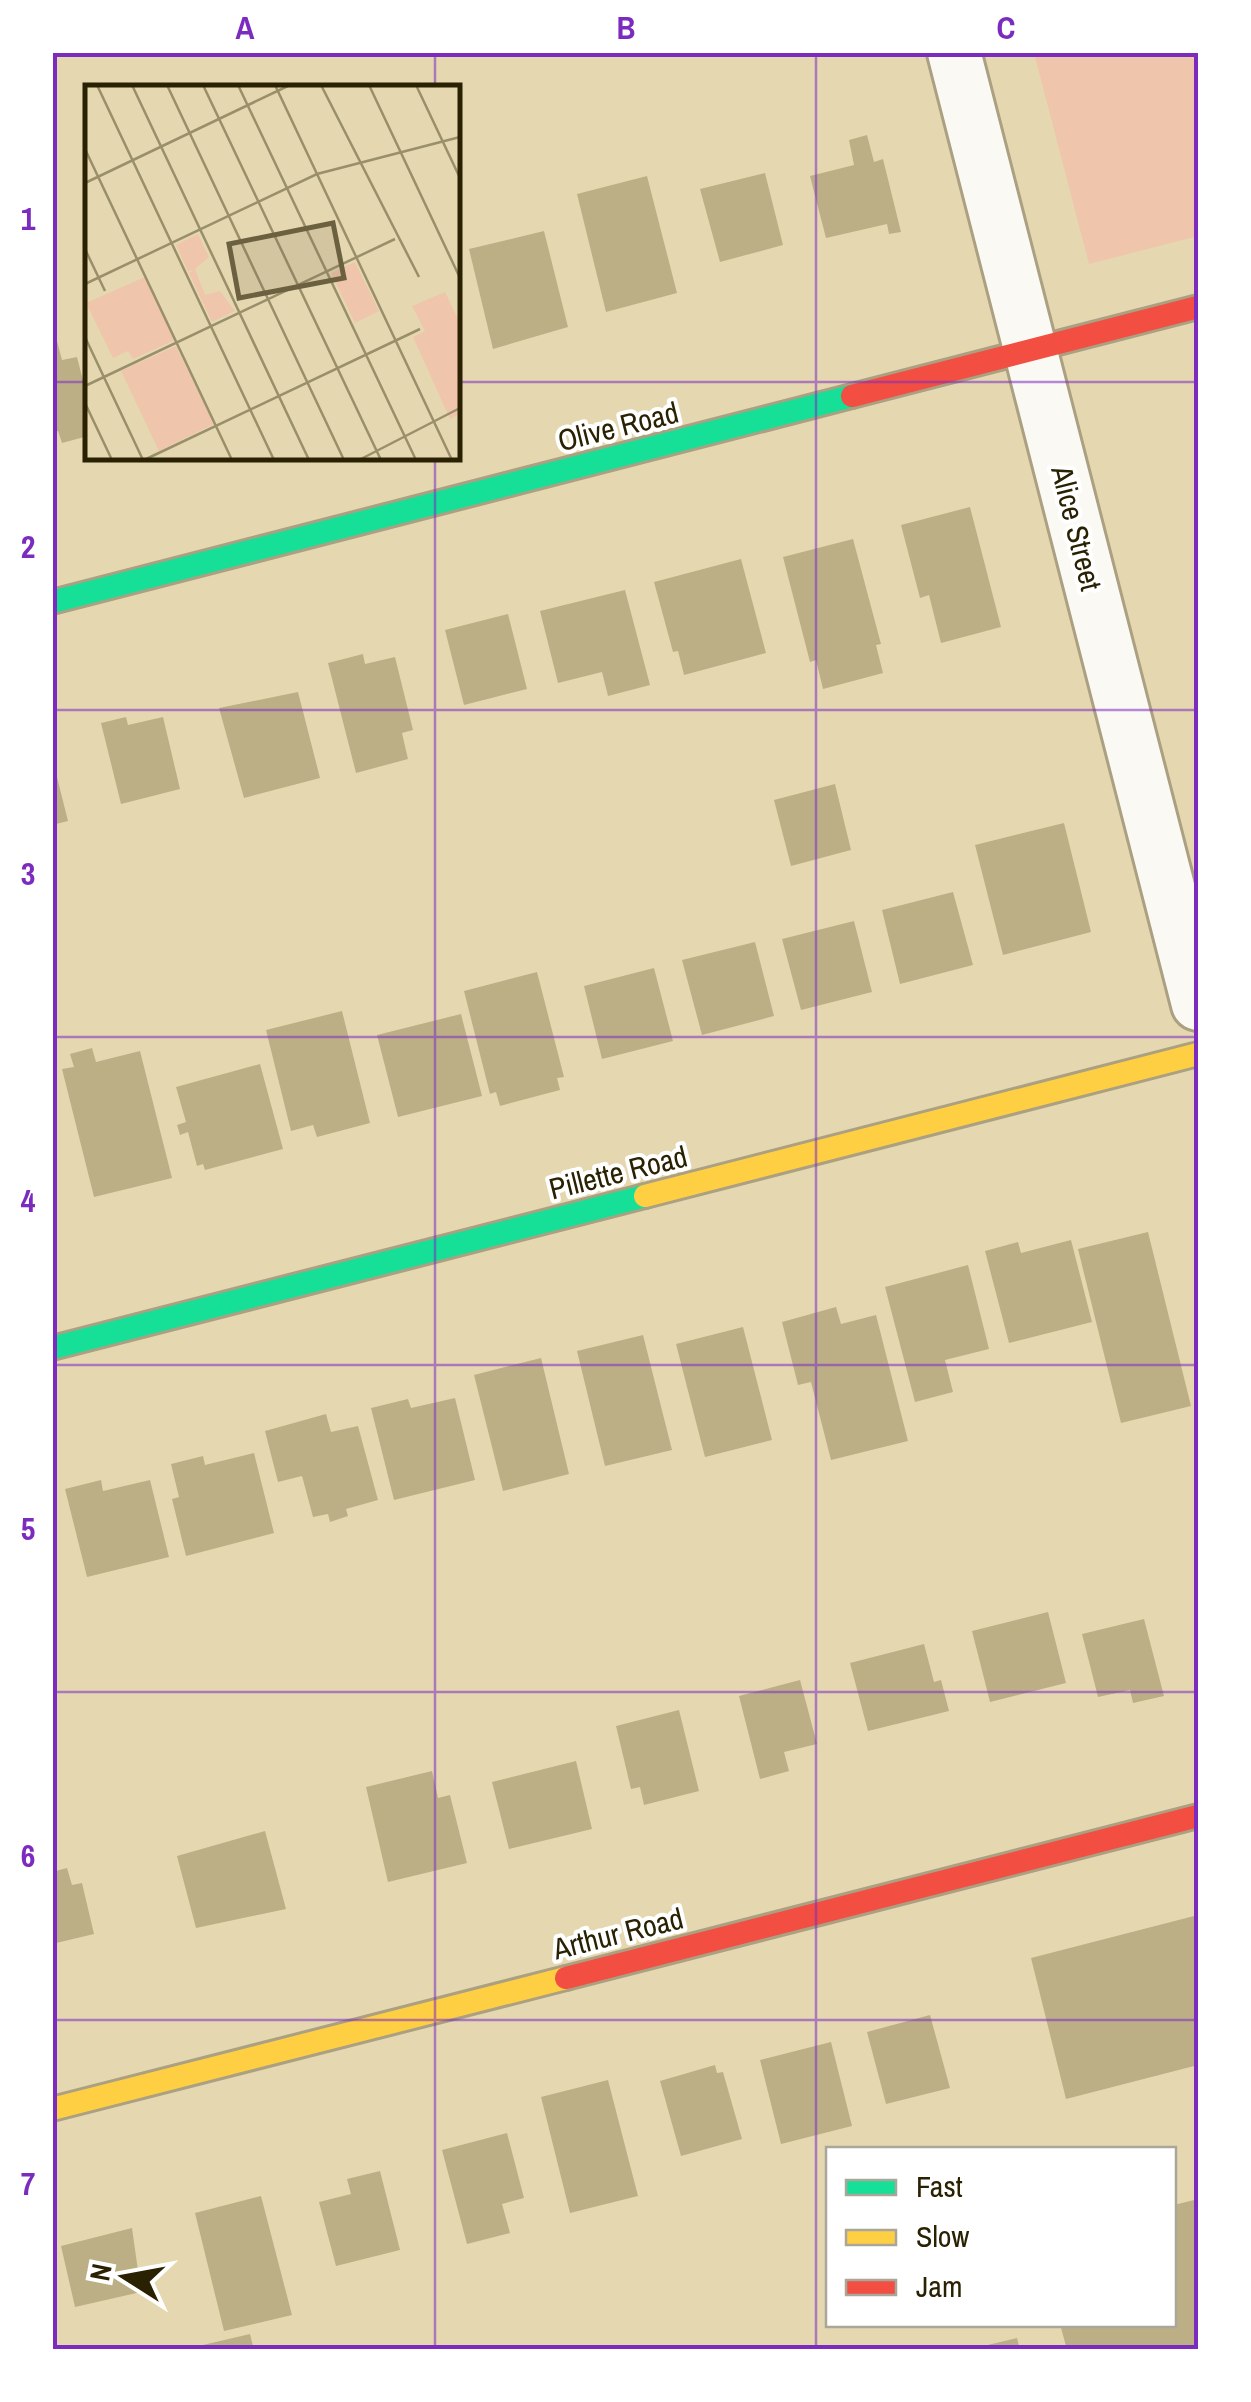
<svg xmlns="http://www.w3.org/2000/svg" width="1251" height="2402" font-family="'Archivo Narrow',sans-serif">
  <rect width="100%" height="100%" fill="#e5d8b0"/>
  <!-- green -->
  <path fill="#efc5ac" d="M1034 53H1198V236L1089 264Z"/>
  <!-- building -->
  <path fill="#bcaf85" d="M867 135 874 162 883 159 901 232 889 234 887 224 826 238 810 176 854 165 849 140Z
    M765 173 783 245 720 262 700 189Z
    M647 176 677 293 606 312 577 194Z
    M544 231 568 327 493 349 469 249Z
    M57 341 62 360 77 357 88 400V436L62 443 58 431 52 433V342Z
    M970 507 1001 627 941 643 929 595 920 598 901 525Z
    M853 539 881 644 876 645 883 673 823 689 816 660 810 662 783 557Z
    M741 559 766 653 684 675 678 651 673 652 654 582Z
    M625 590 650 685 608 696 602 672 558 683 540 611Z
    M508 614 527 689 464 705 445 630Z
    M363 654 365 664 395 657 413 730 402 733 408 759 356 773 328 663Z
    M298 692 320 778 244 798 219 708Z
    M126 717 128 725 163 717 180 789 121 804 101 723Z
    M54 765 68 821 52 825V766Z
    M835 784 851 850 791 866 774 800Z
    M1064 823 1091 932 1003 955 975 845Z
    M953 892 973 965 900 984 882 910Z
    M854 921 872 992 801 1010 782 939Z
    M755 942 774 1016 702 1035 682 960Z
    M654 968 673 1041 602 1059 584 986Z
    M537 972 564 1077 557 1078 560 1090 500 1106 496 1092 490 1094 464 991Z
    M342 1011 370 1123 317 1137 313 1125 291 1131 266 1030Z
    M461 1014 482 1096 398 1117 377 1035Z
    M92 1048 96 1062 140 1051 172 1178 94 1197 62 1069 74 1067 70 1054Z
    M260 1064 283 1149 205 1170 203 1164 197 1166 188 1132 180 1135 177 1125 186 1122 176 1087Z
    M1148 1232 1191 1406 1121 1423 1078 1249Z
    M1071 1240 1092 1322 1009 1343 985 1251 1018 1242 1021 1253Z
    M968 1265 989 1349 945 1360 953 1392 915 1402 885 1287Z
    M836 1307 841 1324 876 1315 908 1441 831 1460 811 1382 798 1385 782 1322Z
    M743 1327 772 1440 705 1457 676 1344Z
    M643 1335 672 1450 605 1466 577 1351Z
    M541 1358 569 1474 503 1491 474 1375Z
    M455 1398 475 1480 394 1500 371 1408 408 1399 411 1408Z
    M326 1414 331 1432 358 1426 378 1500 346 1509 348 1516 330 1522 328 1514 313 1517 302 1476 278 1482 265 1431Z
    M254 1453 274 1533 186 1556 172 1499 179 1497 171 1464 203 1456 205 1465Z
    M101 1480 103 1491 150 1480 169 1557 87 1577 65 1489Z
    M1048 1612 1066 1683 990 1702 972 1631Z
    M1144 1619 1164 1696 1133 1703 1130 1690 1098 1697 1082 1634Z
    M924 1644 934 1682 941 1680 949 1711 868 1731 850 1663Z
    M800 1680 817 1744 784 1752 789 1771 760 1779 739 1696Z
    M679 1710 699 1791 644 1805 640 1787 631 1789 616 1726Z
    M576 1761 592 1829 509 1849 492 1782Z
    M432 1771 438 1798 450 1795 467 1863 388 1882 366 1787Z
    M265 1831 286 1909 196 1928 177 1856Z
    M67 1868 72 1885 82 1883 94 1934 52 1944V1872Z
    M1198 1915V2065L1066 2099 1031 1958Z
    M930 2015 950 2088 886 2104 867 2032Z
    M831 2042 852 2126 781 2144 760 2060Z
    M715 2065 717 2073 723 2072 742 2139 681 2156 660 2081Z
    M608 2080 638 2196 570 2213 541 2097Z
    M507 2133 524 2198 502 2204 510 2233 467 2244 442 2150Z
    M380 2171 400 2250 336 2266 319 2202 351 2194 347 2179Z
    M261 2196 292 2315 224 2331 195 2213Z
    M1198 2199V2350H1067L1060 2324H1174V2205Z
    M132 2228 141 2292 75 2307 61 2246Z
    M250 2334 254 2350H191L190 2348Z
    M1017 2338 1020 2350H975V2348Z"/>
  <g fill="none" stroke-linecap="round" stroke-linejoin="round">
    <!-- street casing -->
    <g stroke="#aba081" stroke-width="58">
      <path id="street" d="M954 52 1198 1004"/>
    </g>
    <!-- fast casing -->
    <g stroke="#aba081" stroke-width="28">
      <path id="fast" d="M52 602 852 396
        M52 1348 645 1196"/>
    </g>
    <!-- slow casing -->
    <g stroke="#aba081" stroke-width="28">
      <path id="slow" d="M645 1196 1198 1054
        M52 2109 566 1978"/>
    </g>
    <!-- jam casing -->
    <g stroke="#aba081" stroke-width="28">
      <path id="jam" d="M852 396 1198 307
        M566 1978 1198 1816"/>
    </g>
    <!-- street -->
    <use href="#street" stroke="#fbf9f3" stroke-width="52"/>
    <!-- fast -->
    <use href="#fast" stroke="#16e098" stroke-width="22"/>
    <!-- slow -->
    <use href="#slow" stroke="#ffcf43" stroke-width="22"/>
    <!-- jam -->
    <use href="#jam" stroke="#f24e42" stroke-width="22"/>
  </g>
  <!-- grid -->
  <path fill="none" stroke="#7b2cbf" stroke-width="2.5" stroke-opacity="0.55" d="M435 52V88M816 52V2350M52 382H88M458 382H1198M435 458V2350M52 710H1198M52 1037H1198M52 1365H1198M52 1692H1198M52 2020H1198"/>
  <g text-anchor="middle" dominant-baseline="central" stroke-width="8" stroke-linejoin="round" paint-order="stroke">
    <!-- street labels -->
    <g font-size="30" fill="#2a2103" stroke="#fff">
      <text transform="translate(618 426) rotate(-14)">Olive Road</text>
      <text transform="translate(1077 528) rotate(76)">Alice Street</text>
      <text transform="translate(618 1172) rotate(-14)">Pillette Road</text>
      <text transform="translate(618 1933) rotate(-14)">Arthur Road</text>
    </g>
  </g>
  <!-- overview -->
  <g transform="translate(85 85)">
    <rect width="375" height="375" fill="#e5d8b0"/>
    <path d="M113 149 124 172 110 184 120 210 135 206 150 226 127 237 104 188 109 185 103 186 91 160ZM270 177 294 226 270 238 246 188ZM60 192 90 255 48 274 43 266 28 273 1 218ZM360 207 375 238V329L365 334 328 252 340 246 327 221ZM91 261 129 339 74 366 36 286Z" fill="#efc5ac"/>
    <path fill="none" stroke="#9a8f6b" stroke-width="2.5" d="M12 0 189 375M47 0 224 375M82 0 259 375M118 0 296 375M153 0 331 375M190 0 367 375M236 0 334 192M284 0 375 193M331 0 375 93M0 64 147 375M0 98 205 0M0 164 20 206M0 199 232 89 375 52M0 252 58 375M0 301 310 154M0 318 27 375M59 375 335 244M274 375 375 323"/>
    <path fill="#6b6140" fill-opacity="0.15" stroke="#6b6140" stroke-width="5" d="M248 138 259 193 154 213 144 159Z"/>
    <rect width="375" height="375" fill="none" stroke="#2a2103" stroke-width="5"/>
  </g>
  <!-- border -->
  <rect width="1251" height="2402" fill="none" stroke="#ffffff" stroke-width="110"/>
  <!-- legend -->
  <rect x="826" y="2147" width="350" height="180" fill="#ffffff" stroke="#aaa69a" stroke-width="2.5"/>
  <rect x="846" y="2180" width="50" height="15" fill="#16e098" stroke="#aaa69a" stroke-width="2.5"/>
  <text x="916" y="2197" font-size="30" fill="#2a2103">Fast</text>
  <rect x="846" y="2230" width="50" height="15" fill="#ffcf43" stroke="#aaa69a" stroke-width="2.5"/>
  <text x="916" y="2247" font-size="30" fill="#2a2103">Slow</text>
  <rect x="846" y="2280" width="50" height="15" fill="#f24e42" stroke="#aaa69a" stroke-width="2.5"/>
  <text x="916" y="2297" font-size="30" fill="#2a2103">Jam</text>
  <!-- north arrow -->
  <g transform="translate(125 2277) rotate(281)" stroke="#ffffff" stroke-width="8" paint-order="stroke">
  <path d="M0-8L18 38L0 25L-18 38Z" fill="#2a2103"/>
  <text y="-15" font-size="28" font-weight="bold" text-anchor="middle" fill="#2a2103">N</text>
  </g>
  <rect x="55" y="55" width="1141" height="2292" fill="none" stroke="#7b2cbf" stroke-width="4"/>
  <g font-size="32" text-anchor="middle" font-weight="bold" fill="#7b2cbf">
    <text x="245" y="39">A</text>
    <text x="626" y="39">B</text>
    <text x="1006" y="39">C</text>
    <text x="28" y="230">1</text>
    <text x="28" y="558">2</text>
    <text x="28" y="885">3</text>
    <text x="28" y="1212">4</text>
    <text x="28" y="1540">5</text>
    <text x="28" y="1867">6</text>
    <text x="28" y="2195">7</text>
  </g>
</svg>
